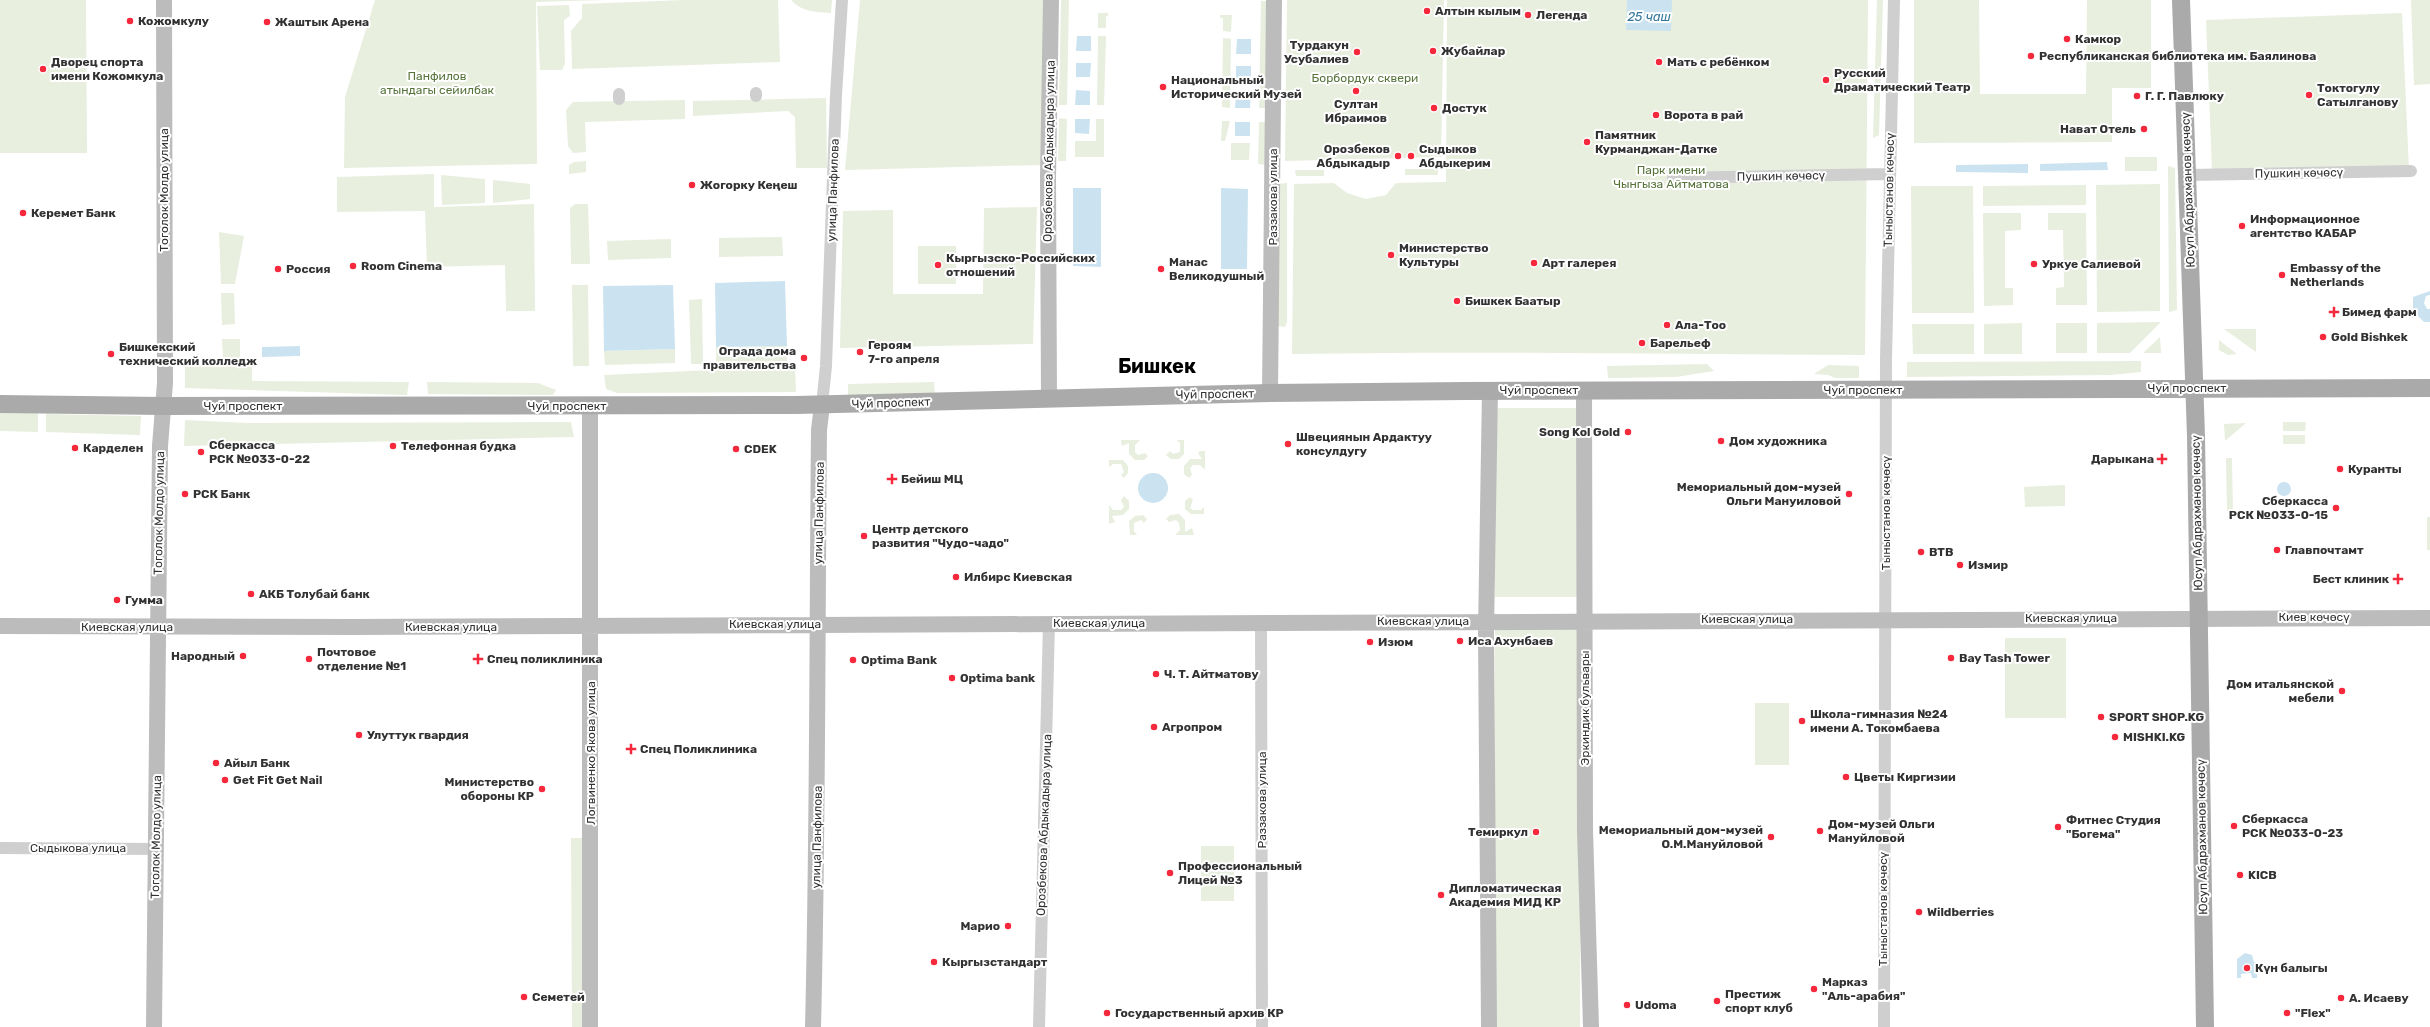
<svg xmlns="http://www.w3.org/2000/svg" width="2430" height="1027" font-family="Rubik,sans-serif">
  <rect width="100%" height="100%" fill="#fff"/>
  <!-- green -->
  <path fill="#e8efdf" d="M0 0H86L87 153H0Z
    M375 0H606L536 2 537 164 344 168 345 97Z
    M684 0H778L780 62 572 69 571 31 582 18V4Z
    M791 0H832L831 13C816 12 802 12 791 0Z
    M860 0H1044L1041 165 845 170Z
    M1061 0H1069L1067 105H1059Z
    M1287 0H1444L1441 157 1285 161Z
    M1447 0H1868L1865 355C1674 354 1483 351 1292 354L1294 184 1334 183 1347 193 1366 199 1386 195 1396 183 1446 182Z
    M1877 0H1883L1879 135 1873 138Z
    M1914 0H1979L1980 94H2086L2087 0H2151V88H2112V142L1914 143Z
    M2411 0H2430V84L2414 85Z
    M1261 1H1268L1266 108H1259Z
    M569 5 570 16 564 20 565 64 562 70H540L537 6Z
    M1098 13H1108V16H1106V28H1098Z
    M2402 13 2409 170 2212 171 2206 20Z
    M1220 15H1232L1231 32 1223 31V18H1220Z
    M1098 36H1106L1104 105H1097Z
    M1223 38 1231 39 1230 108 1222 107Z
    M826 98 827 168H796L795 117 788 111 693 116V101Z
    M685 100V119L585 122 586 152 573 153 568 146 566 110 573 102Z
    M1059 118 1067 119 1066 161H1058Z
    M1096 119H1104V157H1075V141H1096Z
    M1222 121H1230L1225 141H1221Z
    M1259 122H1266L1265 165 1258 164Z
    M1231 143H1250L1249 160H1231Z
    M2125 157H2157V171H2125Z
    M586 161V172L569 174V165L574 162Z
    M2168 166 2175 168 2177 310 2169 312Z
    M1405 169H1438V175H1405Z
    M1295 170H1324V176H1296Z
    M434 174V207L534 204 535 311H506L505 265 427 267 425 211 337 212V177Z
    M441 175 485 179V203L442 205Z
    M493 180 530 184V199L493 203Z
    M1287 183V322L1285 327 1277 326V184Z
    M2160 184V311L2097 312 2096 185Z
    M2086 185V205L1983 206V186Z
    M1911 186H1973L1974 313H1912Z
    M575 204H588L590 264H571L570 208Z
    M1037 207 1033 344 840 348 843 211 893 210V294H983L984 208Z
    M1983 213H2021V230L2005 231V288H2013V305L1984 306Z
    M2048 213H2086L2087 305H2056V288L2064 287 2063 230H2048Z
    M219 232 244 236 235 284H221Z
    M782 237 783 256 719 257V238Z
    M671 239V258L608 260 607 241Z
    M918 246H956V284H918Z
    M572 285H588L589 366H573Z
    M221 293H234L235 324 222 325Z
    M702 299 703 364H691L689 300Z
    M2161 322 2130 353H2097V323Z
    M2022 323V354H1984V324Z
    M2056 323H2087V353H2056Z
    M1912 324H1974V354H1913Z
    M2224 329H2256V352Z
    M2160 337 2161 353H2143Z
    M222 339H240V358H223Z
    M2219 340 2237 354 2228 355 2219 350Z
    M787 346V361L716 363V347Z
    M675 349V363L605 365 604 351Z
    M2141 361V372L2111 375 1907 377V362Z
    M252 364V381L409 382 407 395 185 388V367Z
    M1707 364 1714 371 1676 377 1608 378 1607 366Z
    M1828 365 1859 366V378H1835L1828 375 1814 374Z
    M795 366 796 392 617 393 606 389 604 375Z
    M427 382 538 383 556 390 553 395 428 394Z
    M934 382 935 396 848 398V384Z
    M1495 408H1580V597H1495Z
    M0 413H38V432L0 431Z
    M46 414 141 416 140 435 46 432Z
    M185 420 247 423 571 422 574 437 184 446Z
    M2283 422H2306L2305 431H2283Z
    M2246 423 2225 441 2224 424Z
    M2283 435H2305V444H2283Z
    M1121 440H1140L1135 445V452L1138 455 1145 453 1148 456 1144 460H1135L1129 454V443L1122 446Z
    M1177 440H1184V454L1179 459H1171L1166 455 1170 451 1173 454 1180 452V443Z
    M1200 451H1205V470L1200 465H1193L1190 468 1192 475 1189 478 1184 474V466L1190 459H1202L1198 453Z
    M2226 458H2232L2233 511H2227Z
    M1109 460H1123L1128 466V473L1124 478 1121 475 1124 472 1121 464H1113L1109 467Z
    M2065 485V506L2025 507 2024 487Z
    M1124 496 1129 501V509L1123 515 1112 516 1115 522 1109 524V505L1113 510H1121L1124 507 1121 500Z
    M1190 497 1193 500 1190 508 1193 510H1201L1204 507V514H1191L1185 509V501Z
    M1179 514 1185 520V532L1192 528 1194 535H1175L1180 530 1179 523 1176 520 1169 522 1166 519 1170 515Z
    M1143 515 1147 519 1144 523 1141 520 1134 523V531L1137 535H1130L1129 521 1135 516Z
    M2427 517H2430V550H2427Z
    M1580 623V1027H1494L1495 624Z
    M2005 638H2066V718H2005Z
    M1755 703H1789V765H1755Z
    M571 838H583V1027H572Z
    M1201 846H1234V901H1201Z"/>
  <!-- water -->
  <path fill="#cbe3f0" d="M1627 0H1672L1671 31 1626 30Z
    M1077 36H1091V51H1076Z
    M1237 39H1251V54H1236Z
    M1076 63H1091L1090 77H1076Z
    M1236 66H1251V80H1236Z
    M1076 90 1090 91V105H1075Z
    M1236 93H1251L1250 108H1235Z
    M1075 119H1090L1089 134 1075 133Z
    M1235 122H1250V136H1235Z
    M2107 162 2108 170 2040 171V164Z
    M2028 164V173L1956 172V165Z
    M1073 188H1101V267L1073 266Z
    M1221 188 1248 189 1247 269H1221Z
    M785 281 787 346 716 347 715 283Z
    M673 285 675 349 604 351 603 286Z
    M2430 291V295L2426 296 2424 303 2427 309H2430V322H2424L2413 311V297Z
    M300 346V356L262 357V347Z
    M1138 488a15 15 0 1 1 30 0a15 15 0 1 1-30 0Z
    M2277 489a7 7 0 1 1 14 0a7 7 0 1 1-14 0Z
    M2245 953 2252 955 2254 962H2257V978H2252L2251 973 2241 974V978H2237V959Z"/>
  <g fill="none" stroke-linecap="round" stroke-linejoin="round">
    <!-- street -->
    <path stroke="#cfcfcf" stroke-width="12" d="M756 93V96
      M619 99V94
      M2188 175 2411 171
      M1673 178 1890 174
      M822 405 826 366 836 95 842 0
      M1261 622 1262 1027
      M0 848 157 849
      M1039 1027 1049 623
      M1884 1027 1886 360 1894 0"/>
    <!-- secondary -->
    <path stroke="#bcbcbc" stroke-width="16" d="M1584 390 1585 830 1591 1027
      M1270 393 1274 0
      M1049 399 1048 177 1051 0
      M0 626 353 627 2430 618
      M154 1027 160 446 165 383 164 0
      M590 1027V406
      M813 1027C818 828 817 629 819 430L822 405
      M1489 1027 1486 632 1490 390"/>
    <!-- primary -->
    <path stroke="#aaa" stroke-width="18" d="M2181 0 2196 436 2205 1027
      M0 404 163 406 796 405 1270 393 1466 391 2430 388"/>
  </g>
  <!-- markers -->
  <g fill="#f5283c" stroke="#fff" stroke-width="1.5">
    <circle cx="1427" cy="11" r="4"/>
    <circle cx="1528" cy="15" r="4"/>
    <circle cx="130" cy="21" r="4"/>
    <circle cx="267" cy="22" r="4"/>
    <circle cx="2067" cy="39" r="4"/>
    <circle cx="1433" cy="51" r="4"/>
    <circle cx="1357" cy="52" r="4"/>
    <circle cx="2031" cy="56" r="4"/>
    <circle cx="1659" cy="62" r="4"/>
    <circle cx="43" cy="69" r="4"/>
    <circle cx="1826" cy="80" r="4"/>
    <circle cx="1163" cy="87" r="4"/>
    <circle cx="1356" cy="91" r="4"/>
    <circle cx="2309" cy="95" r="4"/>
    <circle cx="2137" cy="96" r="4"/>
    <circle cx="1434" cy="108" r="4"/>
    <circle cx="1656" cy="115" r="4"/>
    <circle cx="2144" cy="129" r="4"/>
    <circle cx="1587" cy="142" r="4"/>
    <circle cx="1398" cy="156" r="4"/>
    <circle cx="1411" cy="156" r="4"/>
    <circle cx="692" cy="185" r="4"/>
    <circle cx="23" cy="213" r="4"/>
    <circle cx="2242" cy="226" r="4"/>
    <circle cx="1391" cy="255" r="4"/>
    <circle cx="1534" cy="263" r="4"/>
    <circle cx="2034" cy="264" r="4"/>
    <circle cx="938" cy="265" r="4"/>
    <circle cx="353" cy="266" r="4"/>
    <circle cx="278" cy="269" r="4"/>
    <circle cx="1161" cy="269" r="4"/>
    <circle cx="2282" cy="275" r="4"/>
    <circle cx="1457" cy="301" r="4"/>
    <path d="M2332 306h4v4h4v4h-4v4h-4v-4h-4v-4h4z"/>
    <circle cx="1667" cy="325" r="4"/>
    <circle cx="2323" cy="337" r="4"/>
    <circle cx="1642" cy="343" r="4"/>
    <circle cx="860" cy="352" r="4"/>
    <circle cx="111" cy="354" r="4"/>
    <circle cx="804" cy="358" r="4"/>
    <circle cx="1628" cy="432" r="4"/>
    <circle cx="1721" cy="441" r="4"/>
    <circle cx="1288" cy="444" r="4"/>
    <circle cx="393" cy="446" r="4"/>
    <circle cx="75" cy="448" r="4"/>
    <circle cx="736" cy="449" r="4"/>
    <circle cx="201" cy="452" r="4"/>
    <path d="M2160 453h4v4h4v4h-4v4h-4v-4h-4v-4h4z"/>
    <circle cx="2340" cy="469" r="4"/>
    <path d="M890 473h4v4h4v4h-4v4h-4v-4h-4v-4h4z"/>
    <circle cx="185" cy="494" r="4"/>
    <circle cx="1849" cy="494" r="4"/>
    <circle cx="2336" cy="508" r="4"/>
    <circle cx="864" cy="536" r="4"/>
    <circle cx="2277" cy="550" r="4"/>
    <circle cx="1921" cy="552" r="4"/>
    <circle cx="1960" cy="565" r="4"/>
    <circle cx="956" cy="577" r="4"/>
    <path d="M2396 573h4v4h4v4h-4v4h-4v-4h-4v-4h4z"/>
    <circle cx="251" cy="594" r="4"/>
    <circle cx="117" cy="600" r="4"/>
    <circle cx="1460" cy="641" r="4"/>
    <circle cx="1370" cy="642" r="4"/>
    <circle cx="243" cy="656" r="4"/>
    <circle cx="1951" cy="658" r="4"/>
    <circle cx="309" cy="659" r="4"/>
    <path d="M476 653h4v4h4v4h-4v4h-4v-4h-4v-4h4z"/>
    <circle cx="853" cy="660" r="4"/>
    <circle cx="1156" cy="674" r="4"/>
    <circle cx="952" cy="678" r="4"/>
    <circle cx="2342" cy="691" r="4"/>
    <circle cx="2101" cy="717" r="4"/>
    <circle cx="1802" cy="721" r="4"/>
    <circle cx="1154" cy="727" r="4"/>
    <circle cx="359" cy="735" r="4"/>
    <circle cx="2115" cy="737" r="4"/>
    <path d="M629 743h4v4h4v4h-4v4h-4v-4h-4v-4h4z"/>
    <circle cx="216" cy="763" r="4"/>
    <circle cx="1846" cy="777" r="4"/>
    <circle cx="225" cy="780" r="4"/>
    <circle cx="542" cy="789" r="4"/>
    <circle cx="2234" cy="826" r="4"/>
    <circle cx="2058" cy="827" r="4"/>
    <circle cx="1820" cy="831" r="4"/>
    <circle cx="1536" cy="832" r="4"/>
    <circle cx="1771" cy="837" r="4"/>
    <circle cx="1170" cy="873" r="4"/>
    <circle cx="2240" cy="875" r="4"/>
    <circle cx="1441" cy="895" r="4"/>
    <circle cx="1919" cy="912" r="4"/>
    <circle cx="1008" cy="926" r="4"/>
    <circle cx="934" cy="962" r="4"/>
    <circle cx="2247" cy="968" r="4"/>
    <circle cx="1814" cy="989" r="4"/>
    <circle cx="524" cy="997" r="4"/>
    <circle cx="2341" cy="998" r="4"/>
    <circle cx="1717" cy="1001" r="4"/>
    <circle cx="1627" cy="1005" r="4"/>
    <circle cx="1107" cy="1013" r="4"/>
    <circle cx="2287" cy="1013" r="4"/>
  </g>
  <g text-anchor="middle" dominant-baseline="central" stroke-width="4" stroke-linejoin="round" paint-order="stroke">
    <!-- poi labels -->
    <g font-size="12" font-weight="bold" fill="#323232" stroke="#fff" text-anchor="start">
      <text x="1435" y="11">Алтын кылым</text>
      <text x="1536" y="15">Легенда</text>
      <text x="138" y="21">Кожомкулу</text>
      <text x="275" y="22">Жаштык Арена</text>
      <text x="2075" y="39">Камкор</text>
      <text x="1349" y="45" text-anchor="end">Турдакун<tspan x="1349" dy="14">Усубалиев</tspan></text>
      <text x="1441" y="51">Жубайлар</text>
      <text x="2039" y="56">Республиканская библиотека им. Баялинова</text>
      <text x="51" y="62">Дворец спорта<tspan x="51" dy="14">имени Кожомкула</tspan></text>
      <text x="1667" y="62">Мать с ребёнком</text>
      <text x="1834" y="73">Русский<tspan x="1834" dy="14">Драматический Театр</tspan></text>
      <text x="1171" y="80">Национальный<tspan x="1171" dy="14">Исторический Музей</tspan></text>
      <text x="2317" y="88">Токтогулу<tspan x="2317" dy="14">Сатылганову</tspan></text>
      <text x="2145" y="96">Г. Г. Павлюку</text>
      <text x="1356" y="104" text-anchor="middle">Султан<tspan x="1356" dy="14">Ибраимов</tspan></text>
      <text x="1442" y="108">Достук</text>
      <text x="1664" y="115">Ворота в рай</text>
      <text x="2136" y="129" text-anchor="end">Нават Отель</text>
      <text x="1595" y="135">Памятник<tspan x="1595" dy="14">Курманджан-Датке</tspan></text>
      <text x="1390" y="149" text-anchor="end">Орозбеков<tspan x="1390" dy="14">Абдыкадыр</tspan></text>
      <text x="1419" y="149">Сыдыков<tspan x="1419" dy="14">Абдыкерим</tspan></text>
      <text x="700" y="185">Жогорку Кеңеш</text>
      <text x="31" y="213">Керемет Банк</text>
      <text x="2250" y="219">Информационное<tspan x="2250" dy="14">агентство КАБАР</tspan></text>
      <text x="1399" y="248">Министерство<tspan x="1399" dy="14">Культуры</tspan></text>
      <text x="946" y="258">Кыргызско-Российских<tspan x="946" dy="14">отношений</tspan></text>
      <text x="1169" y="262">Манас<tspan x="1169" dy="14">Великодушный</tspan></text>
      <text x="1542" y="263">Арт галерея</text>
      <text x="2042" y="264">Уркуе Салиевой</text>
      <text x="361" y="266">Room Cinema</text>
      <text x="2290" y="268">Embassy of the<tspan x="2290" dy="14">Netherlands</tspan></text>
      <text x="286" y="269">Россия</text>
      <text x="1465" y="301">Бишкек Баатыр</text>
      <text x="2342" y="312">Бимед фарм</text>
      <text x="1675" y="325">Ала-Тоо</text>
      <text x="2331" y="337">Gold Bishkek</text>
      <text x="1650" y="343">Барельеф</text>
      <text x="868" y="345">Героям<tspan x="868" dy="14">7-го апреля</tspan></text>
      <text x="119" y="347">Бишкекский<tspan x="119" dy="14">технический колледж</tspan></text>
      <text x="796" y="351" text-anchor="end">Ограда дома<tspan x="796" dy="14">правительства</tspan></text>
      <text x="1620" y="432" text-anchor="end">Song Kol Gold</text>
      <text x="1296" y="437">Швециянын Ардактуу<tspan x="1296" dy="14">консулдугу</tspan></text>
      <text x="1729" y="441">Дом художника</text>
      <text x="209" y="445">Сберкасса<tspan x="209" dy="14">РСК №033-0-22</tspan></text>
      <text x="401" y="446">Телефонная будка</text>
      <text x="83" y="448">Карделен</text>
      <text x="744" y="449">CDEK</text>
      <text x="2154" y="459" text-anchor="end">Дарыкана</text>
      <text x="2348" y="469">Куранты</text>
      <text x="901" y="479">Бейиш МЦ</text>
      <text x="1841" y="487" text-anchor="end">Мемориальный дом-музей<tspan x="1841" dy="14">Ольги Мануиловой</tspan></text>
      <text x="193" y="494">РСК Банк</text>
      <text x="2328" y="501" text-anchor="end">Сберкасса<tspan x="2328" dy="14">РСК №033-0-15</tspan></text>
      <text x="872" y="529">Центр детского<tspan x="872" dy="14">развития "Чудо-чадо"</tspan></text>
      <text x="2285" y="550">Главпочтамт</text>
      <text x="1929" y="552">BTB</text>
      <text x="1968" y="565">Измир</text>
      <text x="964" y="577">Илбирс Киевская</text>
      <text x="2389" y="579" text-anchor="end">Бест клиник</text>
      <text x="259" y="594">АКБ Толубай банк</text>
      <text x="125" y="600">Гумма</text>
      <text x="1468" y="641">Иса Ахунбаев</text>
      <text x="1378" y="642">Изюм</text>
      <text x="317" y="652">Почтовое<tspan x="317" dy="14">отделение №1</tspan></text>
      <text x="235" y="656" text-anchor="end">Народный</text>
      <text x="1959" y="658">Bay Tash Tower</text>
      <text x="487" y="659">Спец поликлиника</text>
      <text x="861" y="660">Optima Bank</text>
      <text x="1164" y="674">Ч. Т. Айтматову</text>
      <text x="960" y="678">Optima bank</text>
      <text x="2334" y="684" text-anchor="end">Дом итальянской<tspan x="2334" dy="14">мебели</tspan></text>
      <text x="1810" y="714">Школа-гимназия №24<tspan x="1810" dy="14">имени А. Токомбаева</tspan></text>
      <text x="2109" y="717">SPORT SHOP.KG</text>
      <text x="1162" y="727">Агропром</text>
      <text x="367" y="735">Улуттук гвардия</text>
      <text x="2123" y="737">MISHKI.KG</text>
      <text x="640" y="749">Спец Поликлиника</text>
      <text x="224" y="763">Айыл Банк</text>
      <text x="1854" y="777">Цветы Киргизии</text>
      <text x="233" y="780">Get Fit Get Nail</text>
      <text x="534" y="782" text-anchor="end">Министерство<tspan x="534" dy="14">обороны КР</tspan></text>
      <text x="2242" y="819">Сберкасса<tspan x="2242" dy="14">РСК №033-0-23</tspan></text>
      <text x="2066" y="820">Фитнес Студия<tspan x="2066" dy="14">"Богема"</tspan></text>
      <text x="1828" y="824">Дом-музей Ольги<tspan x="1828" dy="14">Мануйловой</tspan></text>
      <text x="1763" y="830" text-anchor="end">Мемориальный дом-музей<tspan x="1763" dy="14">О.М.Мануйловой</tspan></text>
      <text x="1528" y="832" text-anchor="end">Темиркул</text>
      <text x="1178" y="866">Профессиональный<tspan x="1178" dy="14">Лицей №3</tspan></text>
      <text x="2248" y="875">KICB</text>
      <text x="1449" y="888">Дипломатическая<tspan x="1449" dy="14">Академия МИД КР</tspan></text>
      <text x="1927" y="912">Wildberries</text>
      <text x="1000" y="926" text-anchor="end">Марио</text>
      <text x="942" y="962">Кыргызстандарт</text>
      <text x="2255" y="968">Күн балыгы</text>
      <text x="1822" y="982">Марказ<tspan x="1822" dy="14">"Аль-арабия"</tspan></text>
      <text x="1725" y="994">Престиж<tspan x="1725" dy="14">спорт клуб</tspan></text>
      <text x="532" y="997">Семетей</text>
      <text x="2349" y="998">А. Исаеву</text>
      <text x="1635" y="1005">Udoma</text>
      <text x="1115" y="1013">Государственный архив КР</text>
      <text x="2295" y="1013">"Flex"</text>
    </g>
    <!-- park labels -->
    <g font-size="12" fill="#56733a" stroke="#fff">
      <text x="437" y="76">Панфилов<tspan x="437" dy="14">атындагы сейилбак</tspan></text>
      <text x="1365" y="78">Борбордук сквери</text>
      <text x="1671" y="170">Парк имени<tspan x="1671" dy="14">Чынгыза Айтматова</tspan></text>
    </g>
    <!-- street labels -->
    <g font-size="12" fill="#323232" stroke="#fff">
      <text transform="translate(1049 151) rotate(-89)">Орозбекова Абдыкадыра улица</text>
      <text transform="translate(2299 173) rotate(-1)">Пушкин көчөсү</text>
      <text transform="translate(1781 176) rotate(-1)">Пушкин көчөсү</text>
      <text transform="translate(164 190) rotate(-90)">Тоголок Молдо улица</text>
      <text transform="translate(833 190) rotate(-88)">улица Панфилова</text>
      <text transform="translate(1889 190) rotate(-89)">Тыныстанов көчөсү</text>
      <text transform="translate(2188 190) rotate(-92)">Юсуп Абдрахманов көчөсү</text>
      <text transform="translate(1273 197) rotate(-90)">Раззакова улица</text>
      <text x="2187" y="388">Чуй проспект</text>
      <text x="1539" y="390">Чуй проспект</text>
      <text x="1863" y="390">Чуй проспект</text>
      <text transform="translate(1215 394) rotate(-1)">Чуй проспект</text>
      <text transform="translate(891 403) rotate(-2)">Чуй проспект</text>
      <text x="243" y="406">Чуй проспект</text>
      <text x="567" y="406">Чуй проспект</text>
      <text transform="translate(159 513) rotate(-89)">Тоголок Молдо улица</text>
      <text transform="translate(819 513) rotate(-89)">улица Панфилова</text>
      <text transform="translate(1886 513) rotate(-90)">Тыныстанов көчөсү</text>
      <text transform="translate(2197 513) rotate(-91)">Юсуп Абдрахманов көчөсү</text>
      <text x="2314" y="617">Киев көчөсү</text>
      <text x="2071" y="618">Киевская улица</text>
      <text x="1747" y="619">Киевская улица</text>
      <text x="1423" y="621">Киевская улица</text>
      <text x="1099" y="623">Киевская улица</text>
      <text x="775" y="624">Киевская улица</text>
      <text x="127" y="627">Киевская улица</text>
      <text x="451" y="627">Киевская улица</text>
      <text transform="translate(1585 708) rotate(-90)">Эркиндик бульвары</text>
      <text transform="translate(591 753) rotate(-90)">Логвиненко Якова улица</text>
      <text transform="translate(1262 800) rotate(-90)">Раззакова улица</text>
      <text transform="translate(1044 825) rotate(-88)">Орозбекова Абдыкадыра улица</text>
      <text transform="translate(156 837) rotate(-89)">Тоголок Молдо улица</text>
      <text transform="translate(817 837) rotate(-89)">улица Панфилова</text>
      <text transform="translate(2202 837) rotate(-91)">Юсуп Абдрахманов көчөсү</text>
      <text x="78" y="848">Сыдыкова улица</text>
      <text transform="translate(1883 909) rotate(-90)">Тыныстанов көчөсү</text>
    </g>
    <!-- water labels -->
    <g font-size="13" font-style="italic" fill="#37789d" stroke="#fff">
      <text x="1649" y="16">25 чаш</text>
    </g>
    <!-- town labels -->
    <g font-size="20" font-weight="bold" fill="#000" stroke="#fff">
      <text x="1157" y="366">Бишкек</text>
    </g>
  </g>
</svg>
